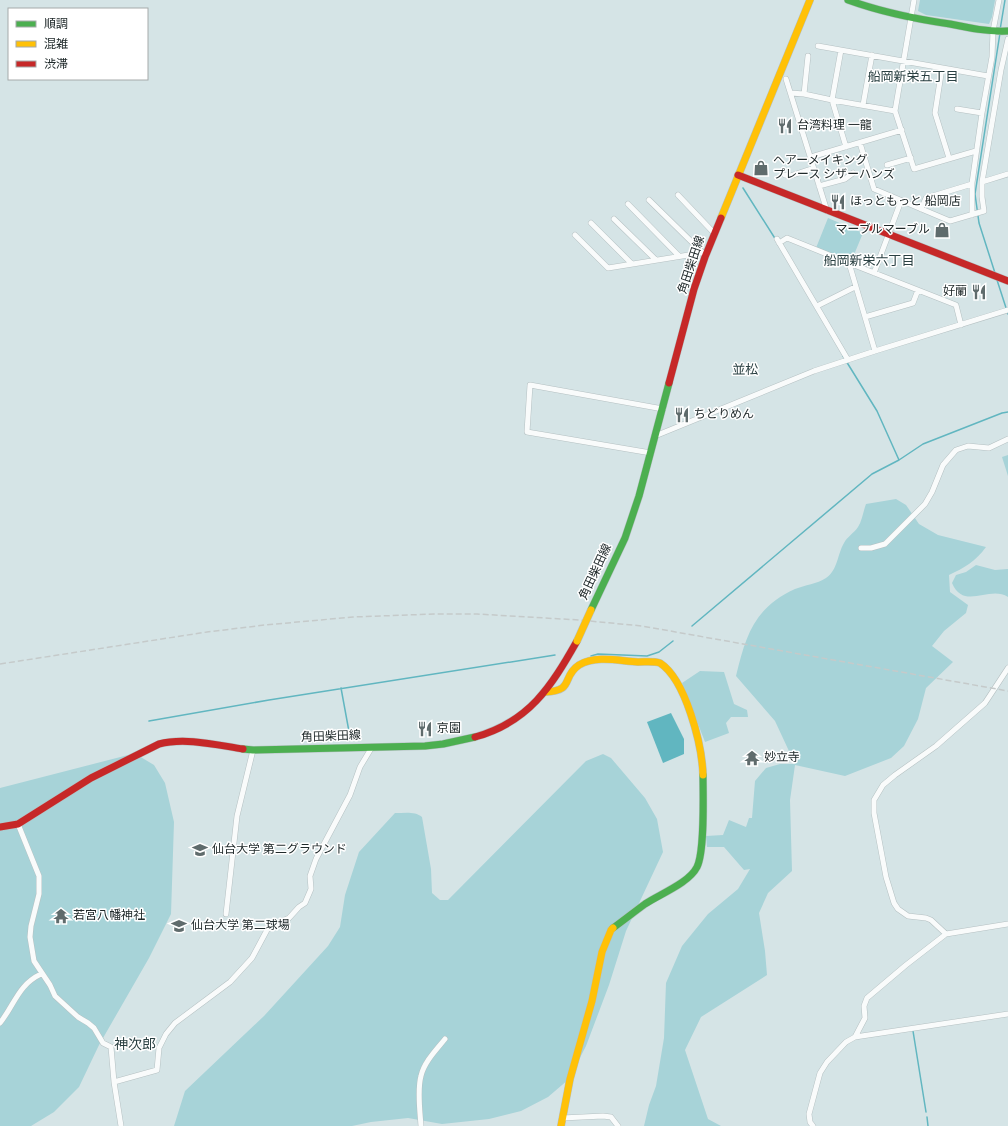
<svg xmlns="http://www.w3.org/2000/svg" width="1008" height="1126" font-family="Overpass,'Noto Sans JP',sans-serif">
  <rect width="100%" height="100%" fill="#d5e4e6"/>
  <!-- green -->
  <path fill="#a7d3d8" d="M920 0H995L992 17 989 24 926 15 918 11Z
    M828 218 863 233 851 262 816 248Z
    M1008 455V476L1002 457Z
    M896 499 906 505 919 524 938 535 986 547C976 561 964 568 949 575L950 592 968 605 966 613 944 631 932 646 953 662 926 688 918 719 904 746 891 758 845 776 795 765 790 800 792 871 768 893 759 913 765 951 767 975 701 1017 685 1050 708 1119 721 1126H644L649 1105 656 1086 664 1038 666 983 682 946 708 914 738 889 750 869 744 870 724 847H707L706 836 723 835 729 820 746 827 749 818H752L755 781 766 768 780 764H795L775 721 736 676C746 635 754 608 795 589 805 585 817 584 826 578 838 570 837 555 844 543 847 537 854 533 858 527 862 521 863 512 866 504Z
    M976 565 995 570 1008 569V597C989 585 964 611 952 583L956 575 966 572Z
    M700 671 724 672 734 704 747 710 748 717H731L726 723 729 733 705 742 682 683Z
    M132 754 139 756 154 765 165 783 174 822 171 914 149 958 99 1045 79 1087 54 1112 31 1126H0V788Z
    M603 754 611 758 645 798 657 819 663 852 626 931 609 985 586 1046 569 1079 548 1097 521 1111 489 1119 442 1124 408 1118 371 1122 352 1126H174L185 1091 264 1016 328 946 340 927 345 895 359 852 395 813C405 813 415 811 422 817L431 869 432 893 440 900H448L586 761Z"/>
  <!-- water -->
  <path fill="#61b6c0" d="M671 713 684 739V754L663 763 647 722Z"/>
  <g fill="none" stroke-linecap="round" stroke-linejoin="round">
    <!-- stream -->
    <path stroke="#61b6c0" stroke-width="1.5" d="M1000 30 1005 0
      M743 188 776 240
      M995 273 979 223 975 194 1000 33
      M997 280 1008 314
      M899 460 923 444 1002 413 1008 412
      M692 626 872 474 899 460 877 411 843 356
      M591 656 598 654 647 656 659 652 673 641
      M341 688 350 737
      M149 721 269 700 555 655
      M913 1031 926 1112
      M927 1117 928 1126"/>
    <!-- street casing -->
    <g stroke="#b5c0c2" stroke-width="6">
      <path id="street" d="M914 0 895 111 914 169 976 151
        M818 46 988 76
        M841 50 832 100 895 111
        M942 68 935 113 949 158
        M786 79 827 211
        M791 93 804 94 832 100 846 147
        M804 94 808 56
        M863 105 872 55
        M957 109 982 113
        M860 143 874 189 950 221 984 211 982 197V182L1001 70 1008 39
        M811 157 902 130
        M887 165 911 158
        M785 175 790 176 814 168
        M982 182 1008 174
        M819 186 845 179 853 173
        M678 195 714 233
        M649 200 702 252
        M628 204 679 256
        M921 209 926 198 972 184
        M972 215V183L982 113 992 57 993 31 999 0
        M614 219 656 260
        M591 223 632 264
        M575 235 608 268 707 252
        M777 239 848 360
        M779 243 787 238 849 263 956 305 961 325
        M849 263 875 351
        M874 273 901 201
        M817 306 855 287
        M865 317 913 303 918 290
        M655 436 814 371 875 351 1008 310
        M651 453 527 432 530 385 663 409
        M861 548H871L885 544 925 504 932 492 943 465 956 450 968 446 989 448 1008 439
        M18 824 39 876V894L31 926 30 937 34 961 50 985 55 996 78 1017 88 1023 94 1028 103 1043 111 1047 114 1082 121 1126
        M226 914 237 816 253 750
        M946 934 931 920 926 918 908 916 898 909 894 903 886 877 874 813V800L883 785 895 775 936 746 985 703 1008 668
        M0 1023C15 1004 18 985 41 974
        M855 1037 1008 1014
        M114 1082 157 1070 159 1048 166 1034 175 1023 230 982 252 958 267 930 274 925 289 918 299 907 305 903 311 889 310 876 316 859 350 795 360 767 372 747
        M562 1118 603 1116 611 1117 618 1126
        M421 1126C420 1111 417 1090 421 1076 424 1062 437 1049 445 1039
        M813 1126 810 1122 809 1114 820 1073 827 1062 846 1042 855 1037 865 1018 864 1006 867 998 906 965 946 934 1008 924"/>
    </g>
    <!-- fast casing -->
    <g stroke="#b5c0c2" stroke-width="8">
      <path id="fast" d="M848 0C881 12 915 19 950 24 969 28 988 32 1008 31
        M591 610 625 538 639 496 669 383
        M243 749 253 750 425 746 443 744 475 737
        M613 928C624 920 634 912 645 904 660 894 689 883 697 867 705 851 703 795 703 775"/>
    </g>
    <!-- slow casing -->
    <g stroke="#b5c0c2" stroke-width="8">
      <path id="slow" d="M721 218 810 0
        M545 692C575 691 561 677 579 665 597 655 619 661 638 662 646 662 653 661 660 663 686 680 702 745 703 775
        M561 1126 570 1079 592 1001 602 952 611 930 613 928"/>
    </g>
    <!-- jam casing -->
    <g stroke="#b5c0c2" stroke-width="8">
      <path id="jam" d="M738 175 1008 281
        M669 383 694 289 705 257 721 218
        M475 737C529 722 551 687 577 641
        M0 827 18 824 91 778 159 744C185 737 217 745 243 749"/>
    </g>
    <!-- street -->
    <use href="#street" stroke="#f9fbfb" stroke-width="5"/>
    <!-- fast -->
    <use href="#fast" stroke="#4caf50" stroke-width="7"/>
    <!-- slow -->
    <use href="#slow" stroke="#ffc107" stroke-width="7"/>
    <!-- jam -->
    <use href="#jam" stroke="#c62828" stroke-width="7"/>
    <!-- rail -->
    <path stroke="#c5caca" stroke-width="1.5" stroke-dasharray="6 3" stroke-linecap="butt" d="M0 664 207 632 265 625 353 617 434 614H477L579 620 642 626 1008 691"/>
    <!-- slow-bridge casing -->
    <g stroke="#b5c0c2" stroke-width="8" stroke-linecap="butt">
      <path id="slow-bridge" d="M577 641 591 610"/>
    </g>
    <!-- slow-bridge -->
    <use href="#slow-bridge" stroke="#ffc107" stroke-width="7"/>
  </g>
  <!-- icons -->
  <defs>
    <g id="restaurant-bare" transform="scale(1.2)"><path d="M-5-6h1v4h1v-4h1v4h1v-4h1v5L-1.5 .5V6h-2V.5L-5-1ZM5-6V6H3V1.5H1.5Q1.5-4 5-6Z" fill="#5f6b6c" stroke="#fff" stroke-width="2.5" paint-order="stroke"/></g>
    <g id="shop-bare" transform="scale(1.2)"><path d="M-5-2.5h2.3a2.7 3.5 0 0 1 5.4 0H5L5.5 6h-11ZM-1.5-2.5h3a1.5 2.3 0 0 0-3 0Z" fill="#5f6b6c" stroke="#fff" stroke-width="2.5" paint-order="stroke"/></g>
    <g id="temple-bare" transform="scale(1.2)"><path d="M0-6L5-2H3V0L6.5 2.5H4V6H1.5V3h-3V6H-4V2.5H-6.5L-3 0V-2H-5Z" fill="#5f6b6c" stroke="#fff" stroke-width="2.5" paint-order="stroke"/></g>
    <g id="university-bare" transform="scale(1.2)"><path d="M0-5L7-2L0 1L-7-2ZM-4 1L0 2.5L4 1V4Q0 6-4 4Z" fill="#5f6b6c" stroke="#fff" stroke-width="2.5" paint-order="stroke"/></g>
  </defs>
  <g fill-rule="evenodd">
    <use href="#restaurant-bare" x="785" y="126"/>
    <use href="#shop-bare" x="761" y="168"/>
    <use href="#restaurant-bare" x="838" y="202"/>
    <use href="#shop-bare" x="942" y="230"/>
    <use href="#restaurant-bare" x="979" y="292"/>
    <use href="#restaurant-bare" x="682" y="415"/>
    <use href="#restaurant-bare" x="425" y="729"/>
    <use href="#temple-bare" x="752" y="758"/>
    <use href="#university-bare" x="200" y="850"/>
    <use href="#temple-bare" x="61" y="916"/>
    <use href="#university-bare" x="179" y="926"/>
  </g>
  <g text-anchor="middle" dominant-baseline="central" stroke-width="3" stroke-linejoin="round" paint-order="stroke">
    <!-- poi labels -->
    <g font-size="12" fill="#202a2b" stroke="#fff" text-anchor="start">
      <text x="797" y="126">台湾料理 一龍</text>
      <text x="773" y="161">ヘアーメイキング<tspan x="773" dy="14">プレース シザーハンズ</tspan></text>
      <text x="850" y="202">ほっともっと 船岡店</text>
      <text x="930" y="230" text-anchor="end">マーブルマーブル</text>
      <text x="967" y="292" text-anchor="end">好蘭</text>
      <text x="694" y="415">ちどりめん</text>
      <text x="437" y="729">京園</text>
      <text x="764" y="758">妙立寺</text>
      <text x="212" y="850">仙台大学 第二グラウンド</text>
      <text x="73" y="916">若宮八幡神社</text>
      <text x="191" y="926">仙台大学 第二球場</text>
    </g>
    <!-- street labels -->
    <g font-size="12" fill="#202a2b" stroke="#fff">
      <text transform="translate(692 265) rotate(-72)">角田柴田線</text>
      <text transform="translate(596 572) rotate(-65)">角田柴田線</text>
      <text transform="translate(331 737) rotate(-2)">角田柴田線</text>
    </g>
    <!-- neighbourhood labels -->
    <g font-size="13" fill="#2a4042" stroke="#fff">
      <text x="913" y="78">船岡新栄五丁目</text>
      <text x="869" y="262">船岡新栄六丁目</text>
      <text x="745" y="371">並松</text>
    </g>
    <!-- quarter labels -->
    <g font-size="14" fill="#2a4042" stroke="#fff">
      <text x="135" y="1045">神次郎</text>
    </g>
  </g>
  <!-- legend -->
  <rect x="8" y="8" width="140" height="72" fill="#ffffff" stroke="#a6aaaa"/>
  <rect x="16" y="21" width="20" height="6" fill="#4caf50" stroke="#a6aaaa"/>
  <text x="44" y="28" font-size="12" fill="#202a2b">順調</text>
  <rect x="16" y="41" width="20" height="6" fill="#ffc107" stroke="#a6aaaa"/>
  <text x="44" y="48" font-size="12" fill="#202a2b">混雑</text>
  <rect x="16" y="61" width="20" height="6" fill="#c62828" stroke="#a6aaaa"/>
  <text x="44" y="68" font-size="12" fill="#202a2b">渋滞</text>
</svg>
